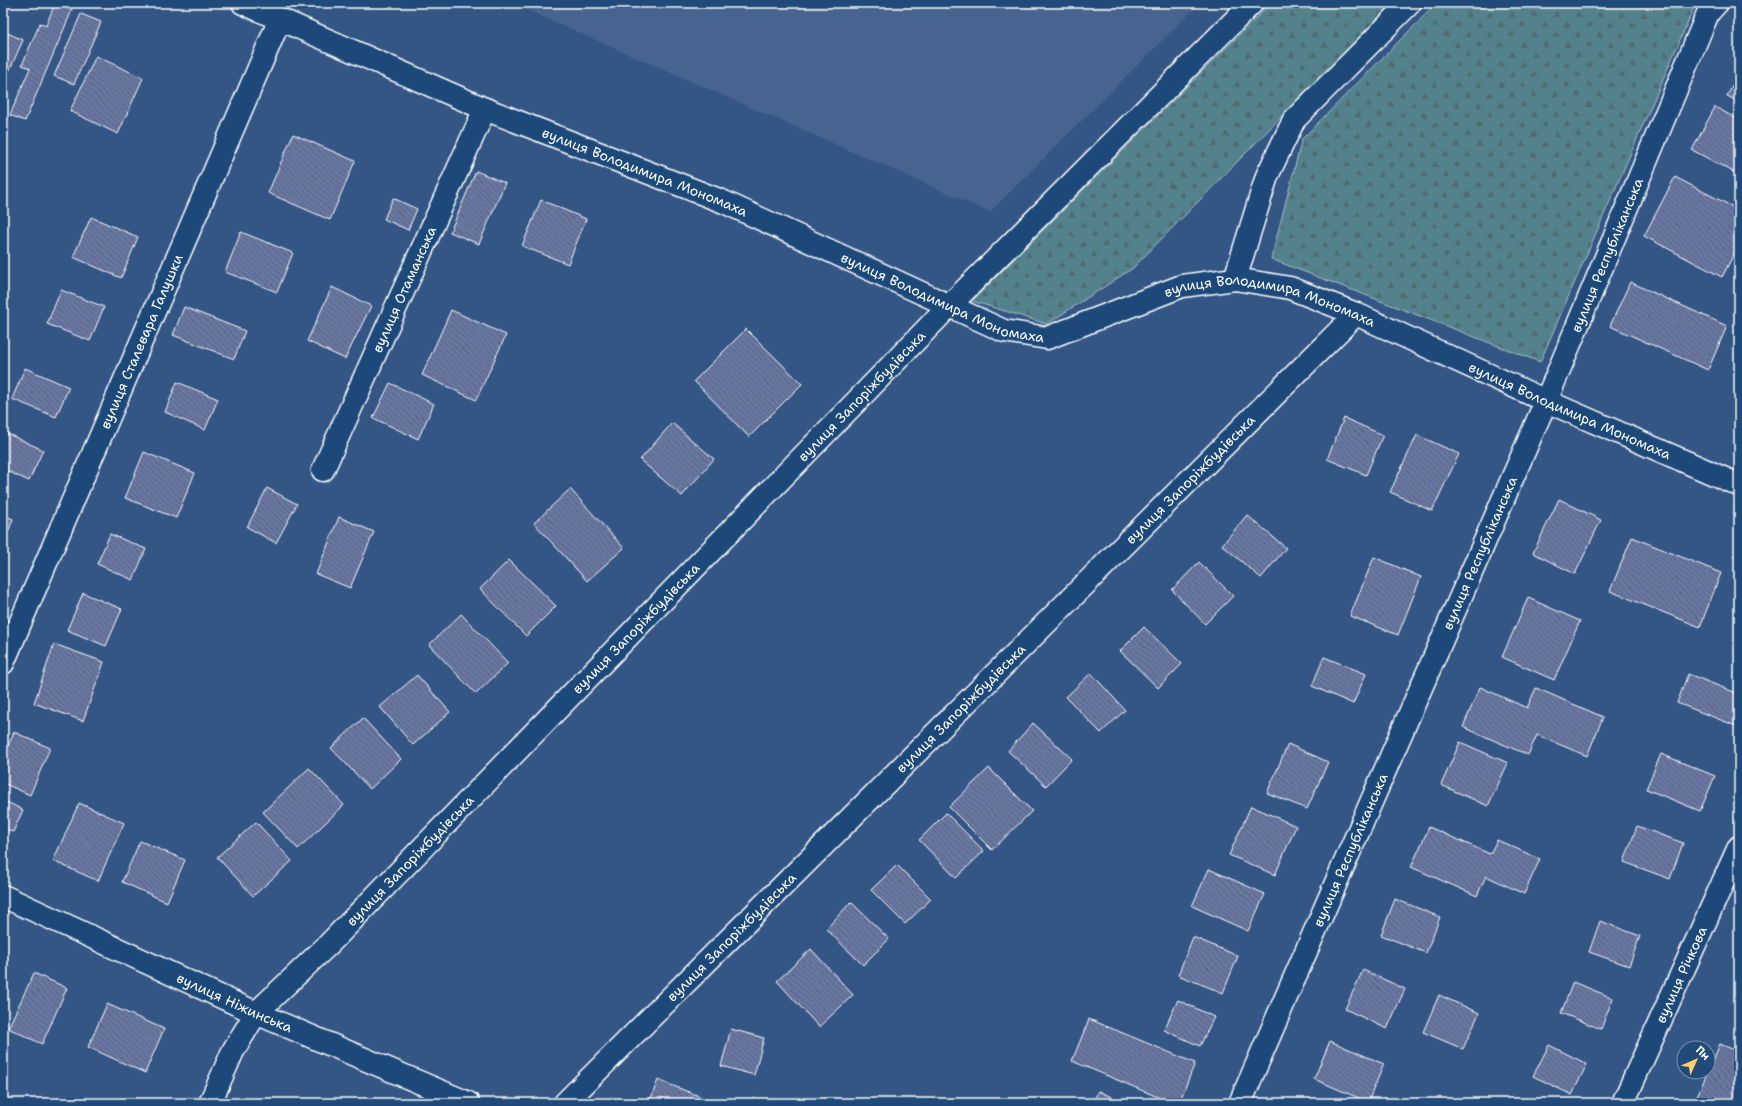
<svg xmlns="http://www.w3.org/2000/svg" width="1742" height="1106" font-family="'Shantell Sans',sans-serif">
  <defs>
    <pattern id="forest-firs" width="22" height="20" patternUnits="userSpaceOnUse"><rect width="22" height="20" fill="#52828c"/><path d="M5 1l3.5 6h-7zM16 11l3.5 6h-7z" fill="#4f6a6f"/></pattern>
    <pattern id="building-back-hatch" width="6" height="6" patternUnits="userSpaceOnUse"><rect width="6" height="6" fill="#6776a2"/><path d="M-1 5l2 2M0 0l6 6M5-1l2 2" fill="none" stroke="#5a6177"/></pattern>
  </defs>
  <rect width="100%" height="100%" fill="#345685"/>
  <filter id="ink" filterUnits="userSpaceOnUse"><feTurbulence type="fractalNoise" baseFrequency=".025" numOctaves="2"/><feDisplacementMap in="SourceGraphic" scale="8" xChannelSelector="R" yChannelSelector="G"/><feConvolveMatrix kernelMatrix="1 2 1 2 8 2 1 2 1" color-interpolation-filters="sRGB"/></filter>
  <g filter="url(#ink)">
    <!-- built -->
    <path fill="#476390" d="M511 3H1200L990 212Z"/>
    <!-- forest -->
    <path fill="url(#forest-firs)" stroke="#a8c0c6" d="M1271 3H1393L1133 268 1047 324 972 301Z
      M1437 3H1696L1540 362 1271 259 1302 139Z"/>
    <!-- building -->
    <path fill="url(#building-back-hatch)" stroke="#fff" d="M55 3 72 10 25 121 10 115 30 68 22 65 40 23 46 26Z
      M81 14 101 22 74 84 54 76Z
      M3 31 23 40 3 85Z
      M96 56 143 78 118 134 70 111Z
      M1739 74V102L1727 96Z
      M1715 107 1739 120V175L1692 150Z
      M293 134 355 161 330 220 268 193Z
      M476 171 505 183 479 244 450 232Z
      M1675 177 1739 210V244L1722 277 1644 236Z
      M393 198 417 209 408 230 384 219Z
      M541 200 586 219 568 264 522 246Z
      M91 217 138 237 121 278 73 257Z
      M241 232 293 253 277 292 225 272Z
      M1630 282 1727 326 1708 370 1610 326Z
      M332 287 371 306 345 359 307 341Z
      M61 290 104 307 90 341 47 324Z
      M184 307 245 331 234 359 173 335Z
      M451 310 506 335 476 400 422 375Z
      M746 329 802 384 749 437 694 381Z
      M25 368 69 387 56 417 12 399Z
      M177 382 218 399 205 430 165 412Z
      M390 383 434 404 418 439 373 418Z
      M1344 418 1383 435 1366 475 1327 459Z
      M672 423 714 459 682 496 640 460Z
      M6 433 43 450 29 481 3 469V440Z
      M1417 435 1459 454 1432 511 1390 492Z
      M144 452 195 473 176 518 125 498Z
      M267 488 297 504 276 543 247 527Z
      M570 489 624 548 587 581 534 523Z
      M1559 499 1601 520 1575 574 1533 553Z
      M3 515 13 519 3 545Z
      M1247 515 1286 548 1261 578 1222 545Z
      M339 517 374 532 350 588 316 574Z
      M110 534 146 549 133 580 97 564Z
      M1632 537 1721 573 1700 627 1610 591Z
      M1374 557 1421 577 1398 635 1350 616Z
      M509 560 556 606 526 636 480 589Z
      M1199 562 1233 596 1205 624 1172 590Z
      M83 593 122 609 106 646 67 630Z
      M1528 598 1580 621 1554 680 1502 657Z
      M461 614 508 663 476 694 429 645Z
      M1144 627 1182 664 1158 688 1120 651Z
      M54 644 104 662 83 721 34 703Z
      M1324 657 1366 674 1353 704 1312 686Z
      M1091 673 1125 710 1101 733 1066 697Z
      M1688 674 1739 694V727L1677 703Z
      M417 675 450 712 413 745 380 707Z
      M1480 687 1527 708 1536 688 1603 717 1587 756 1537 735 1528 755 1463 727Z
      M363 718 401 759 370 789 331 748Z
      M1033 723 1072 759 1046 786 1008 751Z
      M14 732 50 748 30 795 3 783V757Z
      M1460 742 1508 763 1488 806 1441 785Z
      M1288 744 1328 762 1307 809 1267 793Z
      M1661 754 1715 776 1700 811 1646 789Z
      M309 768 344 805 298 849 263 812Z
      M989 768 1032 811 992 850 949 807Z
      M3 800 23 810 13 832 3 828Z
      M79 803 124 823 98 881 53 861Z
      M1251 806 1296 826 1275 875 1229 855Z
      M946 813 984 851 956 878 919 840Z
      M256 822 292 861 253 896 217 857Z
      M1637 826 1683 843 1670 879 1624 862Z
      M1429 827 1490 854 1497 840 1540 859 1524 894 1486 876 1477 896 1411 867Z
      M140 841 185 860 167 902 122 882Z
      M897 865 931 899 905 924 871 890Z
      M1209 869 1265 894 1248 931 1192 906Z
      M1395 899 1440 917 1426 953 1381 935Z
      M851 902 889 939 863 965 826 929Z
      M1600 921 1640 936 1629 966 1589 952Z
      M1193 937 1238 956 1223 993 1178 975Z
      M811 949 853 995 819 1027 777 981Z
      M1363 970 1405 989 1387 1029 1345 1009Z
      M34 973 67 988 42 1044 8 1028Z
      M1573 982 1613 998 1601 1029 1561 1013Z
      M1439 995 1479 1013 1463 1049 1423 1032Z
      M1178 1000 1214 1017 1200 1046 1164 1030Z
      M107 1004 164 1029 145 1073 88 1047Z
      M1089 1019 1195 1063 1179 1103H1172L1072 1061Z
      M731 1029 764 1038 754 1075 721 1066Z
      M1330 1041 1384 1064 1368 1102 1314 1079Z
      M1720 1044 1739 1052V1103H1694Z
      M1549 1045 1587 1064 1572 1095 1533 1076Z
      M658 1080 717 1103H649Z
      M1098 1091 1125 1103H1093Z"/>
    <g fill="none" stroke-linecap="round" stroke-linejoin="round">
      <!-- minor casing -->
      <g stroke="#fff" stroke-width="25">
        <g id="minor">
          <path d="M1235 279 1267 176 1294 120 1410 3"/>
          <path id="s1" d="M323 470 485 109"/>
          <path id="s2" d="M3 663 280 19"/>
          <path id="s3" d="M3 896 256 1013 468 1103"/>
          <path id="s4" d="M210 1103 233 1051 256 1013 329 944 950 305 1252 3"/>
          <path id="s5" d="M565 1103 1356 314"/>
          <path id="s6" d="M1240 1103 1546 401 1708 13 1717 3"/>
          <path id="s7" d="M1623 1103 1739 847"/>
        </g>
      </g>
      <!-- tertiary casing -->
      <g stroke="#fff" stroke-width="25">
        <g id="tertiary">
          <path id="s8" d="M243 3 485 109 724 202 1004 331 1047 338 1182 286 1235 279 1290 288 1356 314 1546 401 1739 485"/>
        </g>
      </g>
      <!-- minor -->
      <use href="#minor" stroke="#1f4a7a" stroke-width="22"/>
      <!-- tertiary -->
      <use href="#tertiary" stroke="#1f4a7a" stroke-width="22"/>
    </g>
  </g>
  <g text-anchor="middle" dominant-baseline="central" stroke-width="3" stroke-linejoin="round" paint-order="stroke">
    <!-- street labels -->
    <g font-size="14" fill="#fff" stroke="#1f4a7a">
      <text stroke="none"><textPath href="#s8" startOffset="436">вулиця Володимира Мономаха</textPath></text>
      <text stroke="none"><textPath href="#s6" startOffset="924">вулиця Республіканська</textPath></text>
      <text stroke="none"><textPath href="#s1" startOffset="198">вулиця Отаманська</textPath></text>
      <text stroke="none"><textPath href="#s8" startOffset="760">вулиця Володимира Мономаха</textPath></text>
      <text stroke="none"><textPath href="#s8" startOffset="1108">вулиця Володимира Мономаха</textPath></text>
      <text stroke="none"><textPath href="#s2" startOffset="350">вулиця Сталевара Галушки</textPath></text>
      <text stroke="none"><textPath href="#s4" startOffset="966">вулиця Запоріжбудівська</textPath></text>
      <text stroke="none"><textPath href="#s8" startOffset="1432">вулиця Володимира Мономаха</textPath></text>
      <text stroke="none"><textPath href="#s5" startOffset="883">вулиця Запоріжбудівська</textPath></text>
      <text stroke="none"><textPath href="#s6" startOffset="600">вулиця Республіканська</textPath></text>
      <text stroke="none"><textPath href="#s4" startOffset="642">вулиця Запоріжбудівська</textPath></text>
      <text stroke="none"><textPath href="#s5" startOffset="559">вулиця Запоріжбудівська</textPath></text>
      <text stroke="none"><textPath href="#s6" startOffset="276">вулиця Республіканська</textPath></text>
      <text stroke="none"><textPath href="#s4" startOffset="318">вулиця Запоріжбудівська</textPath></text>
      <text stroke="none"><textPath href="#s5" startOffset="235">вулиця Запоріжбудівська</textPath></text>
      <text stroke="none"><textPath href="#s7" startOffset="141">вулиця Річкова</textPath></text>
      <text stroke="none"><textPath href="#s3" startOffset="255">вулиця Ніжинська</textPath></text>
    </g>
  </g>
  <!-- margin -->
  <rect width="1742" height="1106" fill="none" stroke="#1f4a7a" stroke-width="16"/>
  <rect x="8" y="8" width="1726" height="1090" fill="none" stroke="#fff" stroke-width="1.5" filter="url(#ink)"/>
  <!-- north arrow -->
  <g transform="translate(1696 1060) rotate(45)"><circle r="19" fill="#1f4a7a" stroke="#7992af"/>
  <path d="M0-3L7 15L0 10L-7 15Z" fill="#ffd166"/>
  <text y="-6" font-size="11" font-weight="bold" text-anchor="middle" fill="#ffffff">Пн</text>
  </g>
</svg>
